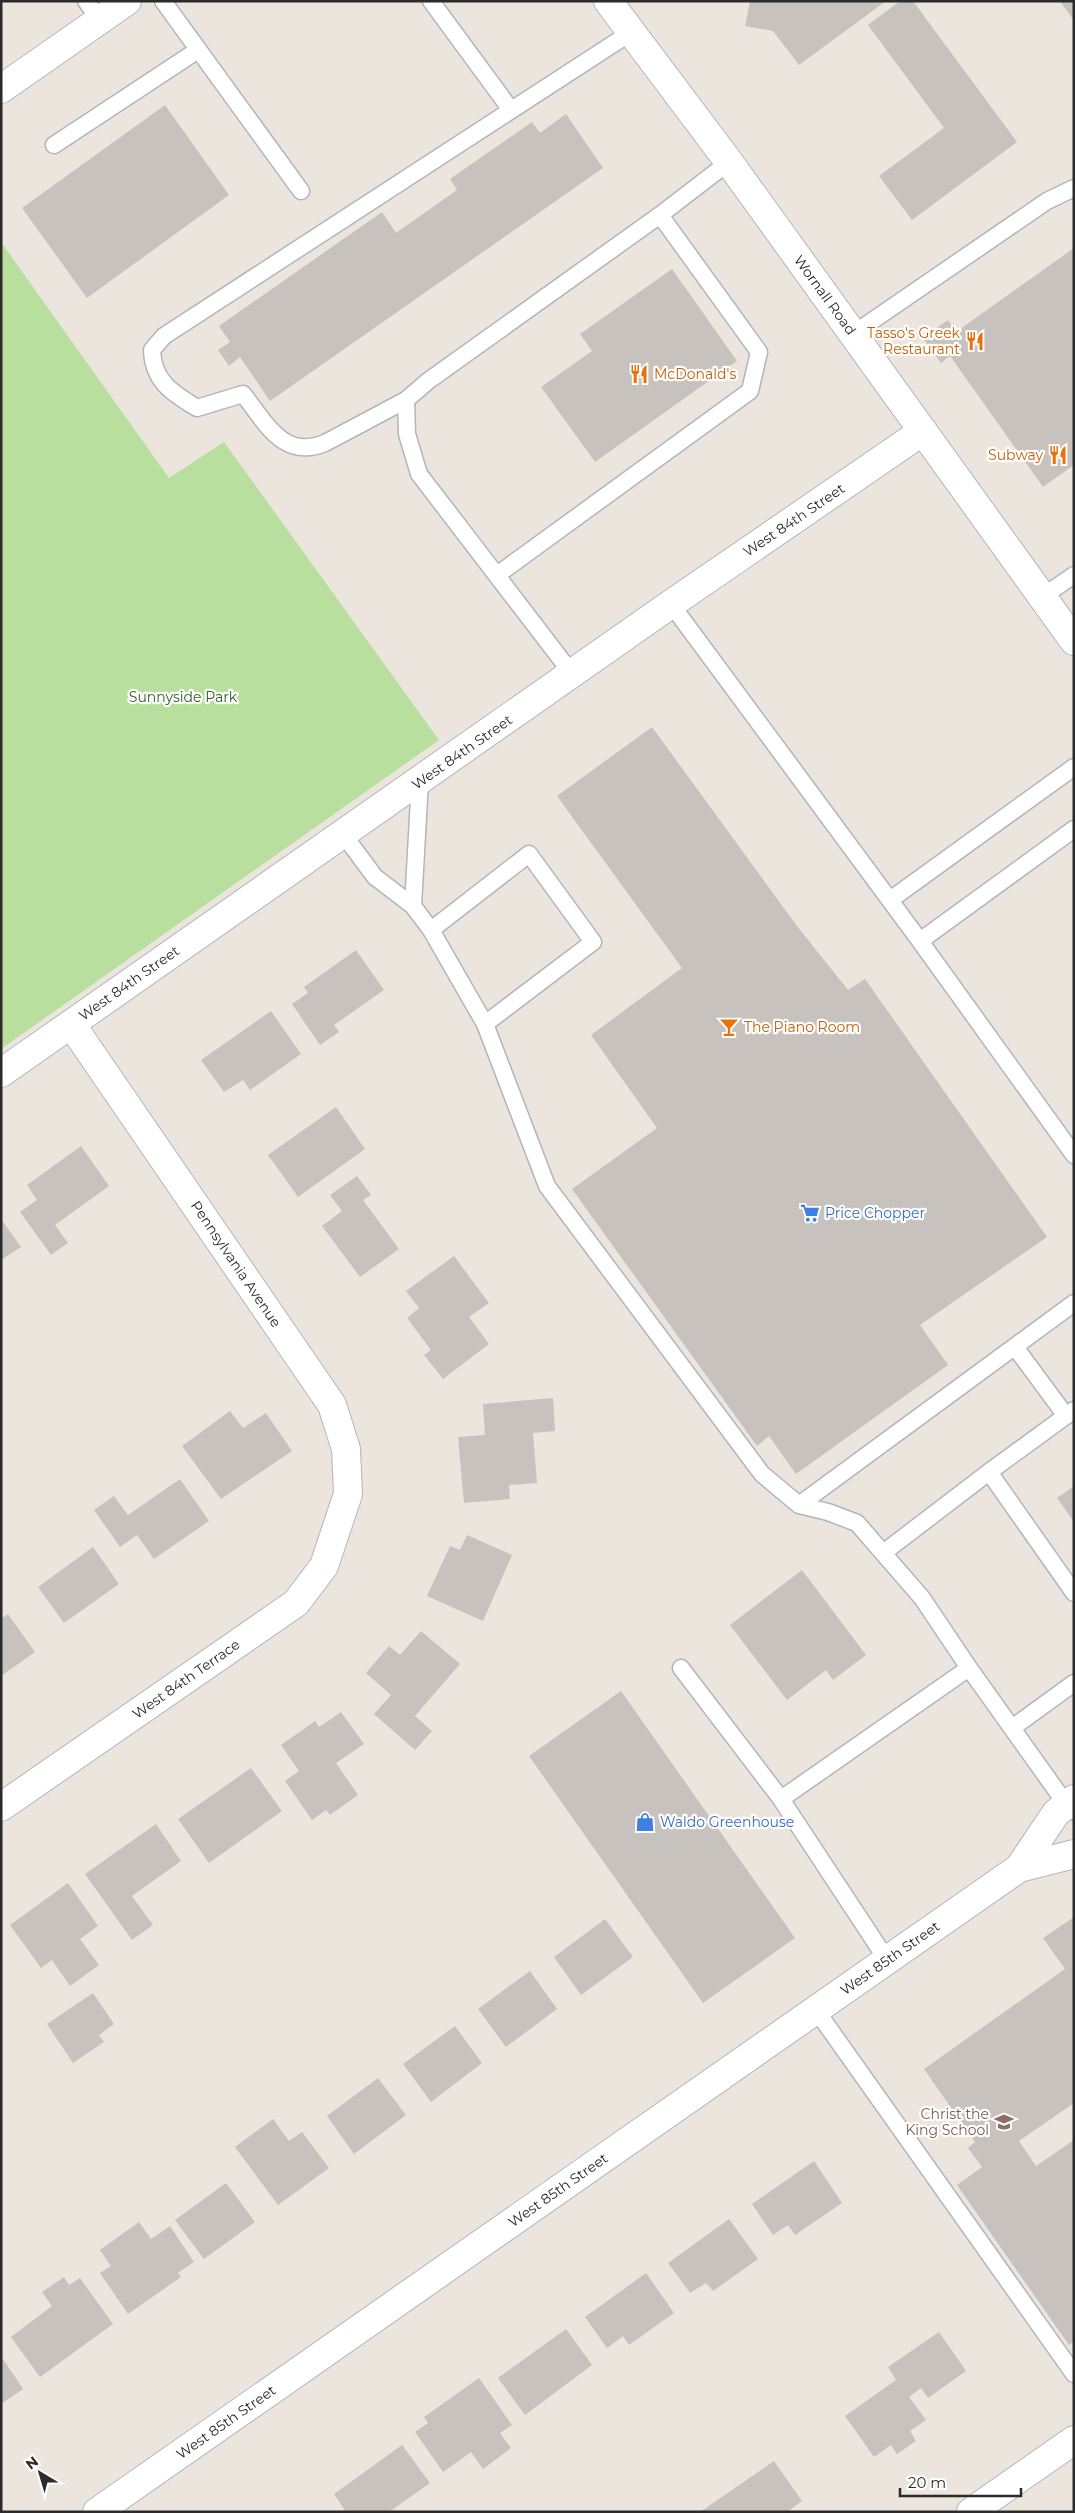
<svg xmlns="http://www.w3.org/2000/svg" width="1075" height="2513" font-family="Montserrat,sans-serif">
  <rect width="100%" height="100%" fill="#ece5de"/>
  <!-- green -->
  <path fill="#b8df9e" d="M1 242 169 478 224 442 439 740 1 1049Z"/>
  <!-- building -->
  <path fill="#c7c2bd" d="M750 1H886L799 65 773 31 745 26Z
    M900 1H913L1017 142 912 220 879 176 944 128 868 25Z
    M1060 1H1074V17L1072 18Z
    M165 105 229 195 87 298 22 208Z
    M566 114 603 168 270 401 240 357 229 366 218 350 230 342 219 326 382 212 396 233 457 190 450 179 532 122 540 133Z
    M1074 248V465L1043 487 950 356 941 363 923 338 948 320 956 332Z
    M672 269 737 361 595 462 541 387 592 351 580 334Z
    M652 727 797 926 848 990 865 979 1047 1237 920 1325 948 1365 796 1474 769 1436 757 1446 572 1189 657 1128 591 1035 682 968 557 796Z
    M356 950 384 990 334 1025 339 1032 320 1045 292 1004 308 993 304 987Z
    M271 1011 301 1054 250 1090 243 1080 224 1092 201 1060Z
    M336 1107 365 1149 298 1197 268 1155Z
    M81 1146 109 1186 55 1225 68 1243 51 1255 20 1212 37 1200 27 1185Z
    M357 1176 371 1195 363 1200 399 1249 360 1277 322 1226 342 1211 330 1195Z
    M1 1219 21 1247 1 1260Z
    M454 1256 489 1303 469 1317 489 1344 443 1379 424 1355 431 1350 407 1318 419 1308 406 1291Z
    M553 1398 555 1431 533 1433 537 1483 509 1485 510 1499 464 1503 458 1437 485 1435 483 1404Z
    M230 1411 243 1428 266 1413 292 1451 221 1499 182 1446Z
    M180 1479 209 1521 154 1559 137 1535 120 1547 94 1510 114 1496 128 1515Z
    M1074 1486V1522L1057 1498Z
    M467 1535 512 1555 483 1621 427 1596 450 1546 460 1550Z
    M93 1547 119 1584 64 1623 38 1587Z
    M802 1570 866 1655 833 1680 826 1670 787 1700 730 1625Z
    M8 1614 35 1652 1 1676V1619Z
    M421 1631 460 1664 415 1716 432 1731 415 1750 374 1714 391 1695 366 1673 389 1646 400 1655Z
    M621 1691 795 1938 703 2003 529 1756Z
    M341 1712 364 1744 336 1763 358 1795 330 1815 326 1810 312 1820 285 1781 299 1771 281 1745 315 1721 319 1727Z
    M251 1768 282 1811 209 1863 178 1819Z
    M156 1824 181 1861 132 1896 153 1925 132 1940 85 1874Z
    M68 1883 98 1926 80 1939 99 1965 70 1986 52 1960 41 1968 10 1925Z
    M1074 1917V2103L1019 2141 1036 2166 1074 2140V2341L1069 2345 957 2185 982 2167 968 2148 975 2142 924 2069 1065 1969 1043 1938Z
    M605 1919 633 1957 581 1995 554 1957Z
    M530 1971 557 2009 506 2047 478 2009Z
    M93 1993 114 2024 99 2035 104 2042 73 2063 47 2024Z
    M455 2026 482 2063 431 2102 403 2064Z
    M378 2078 406 2115 354 2154 327 2116Z
    M273 2119 289 2141 302 2132 329 2168 278 2205 235 2147Z
    M814 2161 842 2203 795 2235 788 2225 773 2235 752 2204Z
    M226 2183 255 2222 204 2259 175 2220Z
    M729 2219 758 2259 713 2291 706 2283 690 2293 668 2263Z
    M139 2222 151 2239 170 2226 194 2262 178 2273 181 2277 128 2314 100 2273 111 2266 100 2250Z
    M646 2273 674 2313 629 2345 623 2336 607 2348 585 2317Z
    M64 2277 69 2285 80 2278 113 2324 40 2377 11 2337 52 2306 42 2292Z
    M566 2329 592 2365 525 2415 498 2378Z
    M939 2332 966 2371 928 2398 921 2388 909 2397 926 2420 910 2431 916 2441 897 2454 891 2445 874 2457 845 2416 896 2380 888 2367Z
    M1 2356 23 2389 1 2404Z
    M479 2378 512 2425 500 2433 511 2448 483 2469 471 2452 443 2472 415 2432 428 2423 424 2417Z
    M402 2445 430 2483 389 2512H346L334 2494Z
    M774 2461 802 2501 787 2512H700Z"/>
  <g fill="none" stroke-linecap="round" stroke-linejoin="round">
    <!-- lane casing -->
    <g stroke="#b1b5bd" stroke-width="19">
      <path id="lane" d="M86 1 100 20
        M163 1 301 191
        M431 1 511 110
        M54 145 198 50
        M853 334 1047 201 1074 188
        M406 400 325 443C283 460 266 423 243 394L197 408C172 393 153 381 152 350L164 336 630 33
        M497 575 750 391 759 352 660 215
        M1042 597 1074 575
        M671 604 920 941 1074 1155
        M573 675 419 474 407 434 406 400 428 381 660 215 729 162
        M343 834 375 877 413 906 431 930 485 1024 547 1186 762 1474 799 1505 828 1512 857 1523 922 1598 969 1668
        M890 900 1074 767
        M413 906 420 781
        M431 930 529 854 593 942 485 1024
        M920 941 1074 829
        M1015 1347 1066 1416
        M1074 1410 989 1472 1074 1593
        M799 1505 1074 1303
        M883 1553 989 1472
        M681 1668 781 1799
        M1012 1728 1074 1683
        M887 1960 781 1799 969 1668 1071 1811
        M816 2010 1074 2374"/>
    </g>
    <!-- street casing -->
    <g stroke="#b1b5bd" stroke-width="30">
      <path id="street" d="M1 89 127 1
        M1 1073 671 604 923 431
        M1 1807 296 1603 324 1566 348 1494 346 1449 332 1405 71 1024
        M971 2512 1074 2440"/>
    </g>
    <!-- secondary casing -->
    <g stroke="#b1b5bd" stroke-width="30">
      <path id="secondary" d="M608 1 729 162 1074 641
        M1019 1868 1074 1854
        M97 2512 1019 1868 1056 1813 1074 1799"/>
    </g>
    <!-- lane -->
    <use href="#lane" stroke="#fff" stroke-width="16"/>
    <!-- street -->
    <use href="#street" stroke="#fff" stroke-width="28"/>
    <!-- secondary -->
    <use href="#secondary" stroke="#fff" stroke-width="28"/>
  </g>
  <!-- icons -->
  <defs>
    <g id="restaurant-bare" transform="scale(1.5)"><path d="M-5-6h1v4h1v-4h1v4h1v-4h1v5L-1.5 .5V6h-2V.5L-5-1ZM5-6V6H3V1.5H1.5Q1.5-4 5-6Z" fill="#e8710a" stroke="#fff" stroke-width="2.5" paint-order="stroke"/></g>
    <g id="bar-bare" transform="scale(1.5)"><path d="M-6-5H6L.8 .8V4.5H3.5V6h-7V4.5H-.8V.8Z" fill="#e8710a" stroke="#fff" stroke-width="2.5" paint-order="stroke"/></g>
    <g id="supermarket-bare" transform="scale(1.5)"><path d="M-6-5.5h2.5l.6 2H6L4.5 2H-2.5L-4.4-4H-6ZM-1.5 3.2a1.3 1.3 0 1 0 .1 0ZM3 3.2a1.3 1.3 0 1 0 .1 0Z" fill="#3f7fe0" stroke="#fff" stroke-width="2.5" paint-order="stroke"/></g>
    <g id="shop-bare" transform="scale(1.5)"><path d="M-5-2.5h2.3a2.7 3.5 0 0 1 5.4 0H5L5.5 6h-11ZM-1.5-2.5h3a1.5 2.3 0 0 0-3 0Z" fill="#3f7fe0" stroke="#fff" stroke-width="2.5" paint-order="stroke"/></g>
    <g id="school-bare" transform="scale(1.5)"><path d="M0-5L7-2L0 1L-7-2ZM-4 1L0 2.5L4 1V4Q0 6-4 4Z" fill="#8d6e63" stroke="#fff" stroke-width="2.5" paint-order="stroke"/></g>
  </defs>
  <g fill-rule="evenodd">
    <use href="#restaurant-bare" x="975" y="341"/>
    <use href="#restaurant-bare" x="639" y="374"/>
    <use href="#restaurant-bare" x="1058" y="455"/>
    <use href="#bar-bare" x="729" y="1027"/>
    <use href="#supermarket-bare" x="810" y="1213"/>
    <use href="#shop-bare" x="645" y="1822"/>
    <use href="#school-bare" x="1004" y="2122"/>
  </g>
  <g text-anchor="middle" dominant-baseline="central" stroke-width="4.5" stroke-linejoin="round" paint-order="stroke">
    <!-- street labels -->
    <g font-size="14" fill="#2b2b2b" stroke="#fff">
      <text transform="translate(825 295) rotate(54)">Wornall Road</text>
      <text transform="translate(794 520) rotate(-34)">West 84th Street</text>
      <text transform="translate(462 752) rotate(-35)">West 84th Street</text>
      <text transform="translate(129 983) rotate(-35)">West 84th Street</text>
      <text transform="translate(236 1264) rotate(56)">Pennsylvania Avenue</text>
      <text transform="translate(186 1679) rotate(-35)">West 84th Terrace</text>
      <text transform="translate(890 1958) rotate(-35)">West 85th Street</text>
      <text transform="translate(558 2190) rotate(-35)">West 85th Street</text>
      <text transform="translate(226 2422) rotate(-35)">West 85th Street</text>
    </g>
    <!-- food labels -->
    <g font-size="14" fill="#c56008" stroke="#fff" text-anchor="end">
      <text x="960" y="333">Tasso's Greek<tspan x="960" dy="16">Restaurant</tspan></text>
      <text x="654" y="374" text-anchor="start">McDonald's</text>
      <text x="1043" y="455">Subway</text>
      <text x="744" y="1027" text-anchor="start">The Piano Room</text>
    </g>
    <!-- park labels -->
    <g font-size="14" fill="#31641f" stroke="#fff">
      <text x="183" y="697">Sunnyside Park</text>
    </g>
    <!-- shop labels -->
    <g font-size="14" fill="#366cbe" stroke="#fff" text-anchor="start">
      <text x="825" y="1213">Price Chopper</text>
      <text x="660" y="1822">Waldo Greenhouse</text>
    </g>
    <!-- education labels -->
    <g font-size="14" fill="#785e54" stroke="#fff" text-anchor="end">
      <text x="989" y="2114">Christ the<tspan x="989" dy="16">King School</tspan></text>
    </g>
  </g>
  <!-- border -->
  <rect width="1075" height="2513" fill="none" stroke="#2b2b2b" stroke-width="5"/>
  <!-- north arrow -->
  <g transform="translate(40 2473) rotate(322)" stroke="#ffffff" stroke-width="4" paint-order="stroke">
  <path d="M0-4L9 19L0 12L-9 19Z" fill="#2b2b2b"/>
  <text y="-8" font-size="14" font-weight="bold" text-anchor="middle" fill="#2b2b2b">N</text>
  </g>
  <!-- scale -->
  <path d="M900 2488v8h121v-8" fill="none" stroke="#2b2b2b" stroke-width="2.5"/>
  <text x="908" y="2488" font-size="15" fill="#2b2b2b" stroke="#ffffff" stroke-width="4" paint-order="stroke">20 m</text>
</svg>
